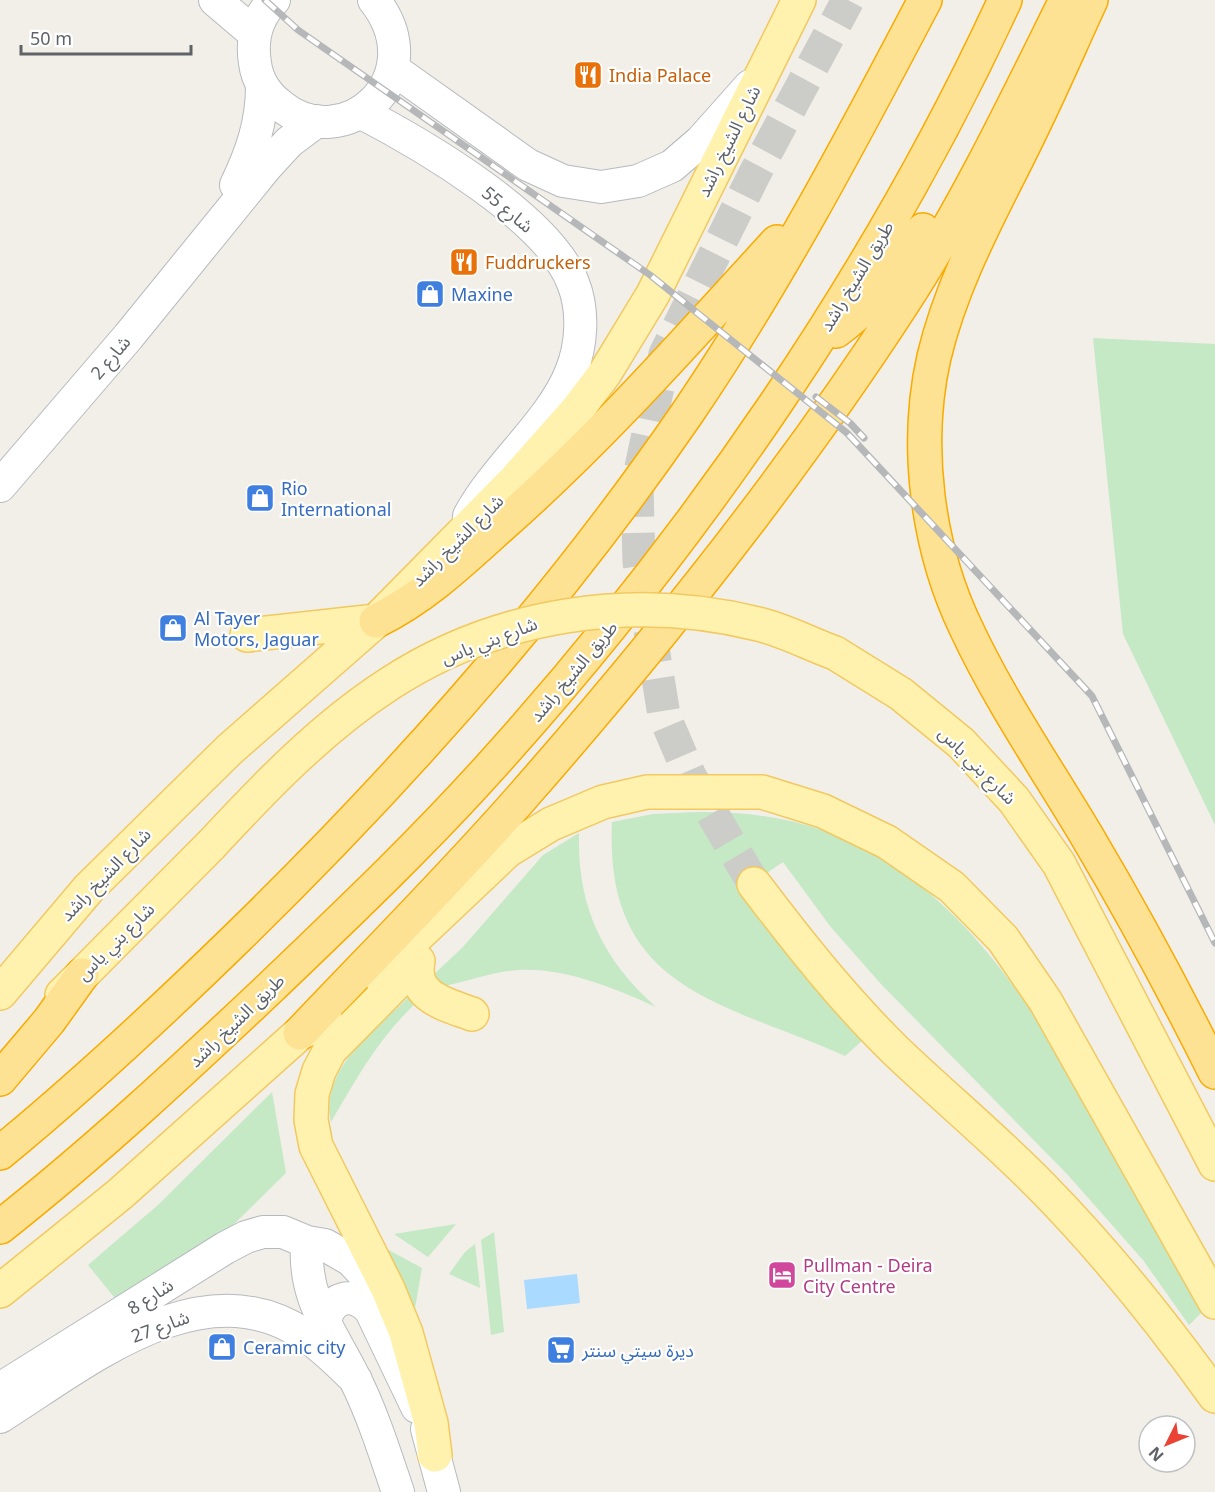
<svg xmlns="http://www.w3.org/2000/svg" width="1215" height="1492" font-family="'Noto Sans','Noto Sans Arabic',sans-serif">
  <rect width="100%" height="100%" fill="#f1efe8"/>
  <!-- green -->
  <path fill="#c5e8c5" d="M1093 338 1215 344V825L1123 634Z
    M698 812C764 811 827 824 884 860 987 924 1050 1037 1108 1140 1140 1197 1172 1253 1204 1310L1189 1325 1143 1260 1067 1174 880 983 830 926 783 862 743 889 863 1040 845 1056C722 1001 604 991 612 822L653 814Z
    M579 833C577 906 602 959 656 1007 615 988 563 967 518 970 492 972 469 981 445 986L438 984 432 976 462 948 543 855Z
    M411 995 413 1006C378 1039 355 1081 331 1122 319 1068 377 1029 411 995Z
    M272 1092 286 1173 230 1228 118 1302 88 1265 158 1205Z
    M456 1224 428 1257 394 1234Z
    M494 1232 504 1332 491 1335 481 1240Z
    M475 1244 480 1288 449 1274 465 1252Z
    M385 1248 422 1268 414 1314Z"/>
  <!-- water -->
  <path fill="#aadaff" d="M577 1274 580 1303 527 1309 524 1280Z"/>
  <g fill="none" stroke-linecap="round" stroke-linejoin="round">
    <!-- primary-tunnel -->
    <path stroke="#ccccc8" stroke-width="33" stroke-dasharray="33 16" stroke-linecap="butt" d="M754 884 690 776 664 715 639 562 637 486 665 354 755 173 848 0"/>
    <!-- secondary casing -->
    <g stroke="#b6babf" stroke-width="34">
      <path id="secondary" d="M215 0 255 34
        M274 0C257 17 251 39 255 63 257 80 267 95 280 105 344 158 435 77 374 0
        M393 69 528 165 563 181 601 187 638 181 672 166 701 141 750 86
        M360 112C420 143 549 218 573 283 584 310 582 345 571 372 552 421 496 466 469 516
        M236 185C252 152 262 122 262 86
        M0 486 128 337 266 167 289 142 317 121
        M307 1242C303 1300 331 1330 355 1379 373 1415 385 1454 398 1492
        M325 1323C329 1296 354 1290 371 1311L417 1407
        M0 1389 225 1248 246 1237 263 1232H283L307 1242 325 1245 351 1260 367 1277 381 1304
        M0 1417C86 1363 202 1265 305 1335 324 1348 340 1364 356 1380
        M427 1429 444 1492"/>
    </g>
    <!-- primary casing -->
    <g stroke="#f2c960" stroke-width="36">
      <path id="primary" d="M247 635 376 621
        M835 653 901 694 961 743 1014 800 1059 864 1215 1164
        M754 884C798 942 843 999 895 1050 943 1096 994 1138 1041 1186 1105 1251 1162 1322 1215 1396
        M418 961C411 997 445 1004 472 1014
        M414 965 330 1050 319 1071 312 1094 311 1120 316 1146 388 1289 406 1333 431 1423 435 1455
        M377 974 507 851 551 824 603 802 647 792H762L823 811 887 842 952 887 1003 939 1046 1002 1215 1302
        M0 993 89 888 229 750 376 621 515 480 577 410 605 373 653 294 799 0
        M62 995 211 845
        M0 1291 120 1194 300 1033 326 1021"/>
    </g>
    <!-- highway casing -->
    <g stroke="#f9ab00" stroke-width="36">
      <path id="highway" d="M1091 0C1072 41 1054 83 1034 124 998 200 954 273 934 357 914 445 927 547 966 628 1000 701 1047 769 1088 838 1133 914 1175 992 1215 1072
        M836 331C872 305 901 268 923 230
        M376 621C425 597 462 561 502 525 601 438 688 339 777 242
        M300 1033C374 955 451 878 522 797 659 641 790 477 903 303 966 206 1015 103 1066 0
        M0 1079 49 1021 82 975
        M0 1153C83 1085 161 1012 238 937 402 777 556 604 686 415 776 283 851 141 925 0
        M0 1227C95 1152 183 1070 271 987 346 915 422 843 492 765 695 540 878 276 1005 0"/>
    </g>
    <!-- secondary -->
    <use href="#secondary" stroke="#fff" stroke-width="32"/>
    <!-- primary -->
    <use href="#primary" stroke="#fff2af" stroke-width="33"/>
    <!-- highway -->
    <use href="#highway" stroke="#fde293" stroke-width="33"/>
    <!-- rail casing -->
    <g stroke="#b6b7b8" stroke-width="7">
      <path id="rail" d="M265 0 298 30 650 275 847 433 1092 696 1215 943
        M816 397 850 423 864 438"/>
    </g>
    <!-- rail -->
    <use href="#rail" stroke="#fff" stroke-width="4.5" stroke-dasharray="14" stroke-linecap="butt"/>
    <!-- primary-bridge casing -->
    <g stroke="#f2c960" stroke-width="36" stroke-linecap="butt">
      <path id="primary-bridge" d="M211 845C265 787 321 728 389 684 498 613 633 593 758 624 784 630 810 644 835 653"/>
    </g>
    <!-- primary-bridge -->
    <use href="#primary-bridge" stroke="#fff2af" stroke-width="33"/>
  </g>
  <!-- icons -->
  <defs>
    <g id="restaurant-square" transform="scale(1.5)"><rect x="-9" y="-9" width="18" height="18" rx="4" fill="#e8710a" stroke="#fff"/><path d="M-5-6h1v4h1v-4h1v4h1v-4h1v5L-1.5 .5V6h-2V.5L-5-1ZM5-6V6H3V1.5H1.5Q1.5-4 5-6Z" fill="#fff"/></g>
    <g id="shop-square" transform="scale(1.5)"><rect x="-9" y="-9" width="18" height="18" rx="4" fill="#3f7fe0" stroke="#fff"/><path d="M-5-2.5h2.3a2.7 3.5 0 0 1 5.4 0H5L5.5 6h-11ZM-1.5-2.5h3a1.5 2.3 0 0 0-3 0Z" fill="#fff"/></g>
    <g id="hotel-square" transform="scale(1.5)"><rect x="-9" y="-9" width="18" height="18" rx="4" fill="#d1479c" stroke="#fff"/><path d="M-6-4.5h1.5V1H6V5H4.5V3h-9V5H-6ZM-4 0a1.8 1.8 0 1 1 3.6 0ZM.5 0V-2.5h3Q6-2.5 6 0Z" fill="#fff"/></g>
    <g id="supermarket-square" transform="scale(1.5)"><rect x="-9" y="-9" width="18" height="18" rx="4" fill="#3f7fe0" stroke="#fff"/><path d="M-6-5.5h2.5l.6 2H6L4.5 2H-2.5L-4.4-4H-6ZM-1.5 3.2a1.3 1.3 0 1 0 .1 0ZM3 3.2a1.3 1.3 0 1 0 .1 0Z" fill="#fff"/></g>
  </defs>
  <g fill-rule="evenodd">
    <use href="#restaurant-square" x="588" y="75"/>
    <use href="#restaurant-square" x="464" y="262"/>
    <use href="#shop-square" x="430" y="294"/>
    <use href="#shop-square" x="260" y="498"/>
    <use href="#shop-square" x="173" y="628"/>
    <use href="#hotel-square" x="782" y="1275"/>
    <use href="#shop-square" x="222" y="1347"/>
    <use href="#supermarket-square" x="561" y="1350"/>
  </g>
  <g text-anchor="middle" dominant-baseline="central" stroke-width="4.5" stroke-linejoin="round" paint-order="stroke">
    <!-- food labels -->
    <g font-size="18" fill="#c56008" stroke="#fff" text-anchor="start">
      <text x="609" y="75">India Palace</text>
      <text x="485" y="262">Fuddruckers</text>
    </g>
    <!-- street labels -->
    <g font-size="18" fill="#5f6368" stroke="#fff">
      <text transform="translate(728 141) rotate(-64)">شارع الشيخ راشد</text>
      <text transform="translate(508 209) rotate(40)">شارع 55</text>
      <text transform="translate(856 276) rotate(-59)">طريق الشيخ راشد</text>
      <text transform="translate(110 357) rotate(-50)">شارع 2</text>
      <text transform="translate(457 540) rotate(-45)">شارع الشيخ راشد</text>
      <text transform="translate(489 640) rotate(-21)">شارع بني ياس</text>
      <text transform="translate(573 671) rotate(-50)">طريق الشيخ راشد</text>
      <text transform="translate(978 765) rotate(45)">شارع بني ياس</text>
      <text transform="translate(105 874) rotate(-46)">شارع الشيخ راشد</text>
      <text transform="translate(115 941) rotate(-45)">شارع بني ياس</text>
      <text transform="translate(236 1020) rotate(-44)">طريق الشيخ راشد</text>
      <text transform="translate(150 1296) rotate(-33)">شارع 8</text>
      <text transform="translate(160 1326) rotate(-20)">شارع 27</text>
    </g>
    <!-- shop labels -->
    <g font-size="18" fill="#366cbe" stroke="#fff" text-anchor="start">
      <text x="451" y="294">Maxine</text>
      <text x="281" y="488">Rio<tspan x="281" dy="21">International</tspan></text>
      <text x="194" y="618">Al Tayer<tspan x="194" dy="21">Motors, Jaguar</tspan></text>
      <text x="243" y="1347">Ceramic city</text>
      <text x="582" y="1350">ديرة سيتي سنتر</text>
    </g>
    <!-- hotel labels -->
    <g font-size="18" fill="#b23c85" stroke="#fff" text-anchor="start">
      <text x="803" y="1265">Pullman - Deira<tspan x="803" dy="21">City Centre</tspan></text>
    </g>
  </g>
  <!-- north arrow -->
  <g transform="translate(1167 1444) rotate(227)"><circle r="28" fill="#ffffff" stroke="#bfc1c3" stroke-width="1.5"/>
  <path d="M0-4.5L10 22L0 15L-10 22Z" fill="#ea4335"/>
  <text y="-9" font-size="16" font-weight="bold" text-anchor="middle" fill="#5f6368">N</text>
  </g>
  <!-- scale -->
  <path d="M21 45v9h170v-9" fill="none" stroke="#5f6368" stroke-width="3"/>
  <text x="30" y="45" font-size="18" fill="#5f6368" stroke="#ffffff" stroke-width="4.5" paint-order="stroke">50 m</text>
</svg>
